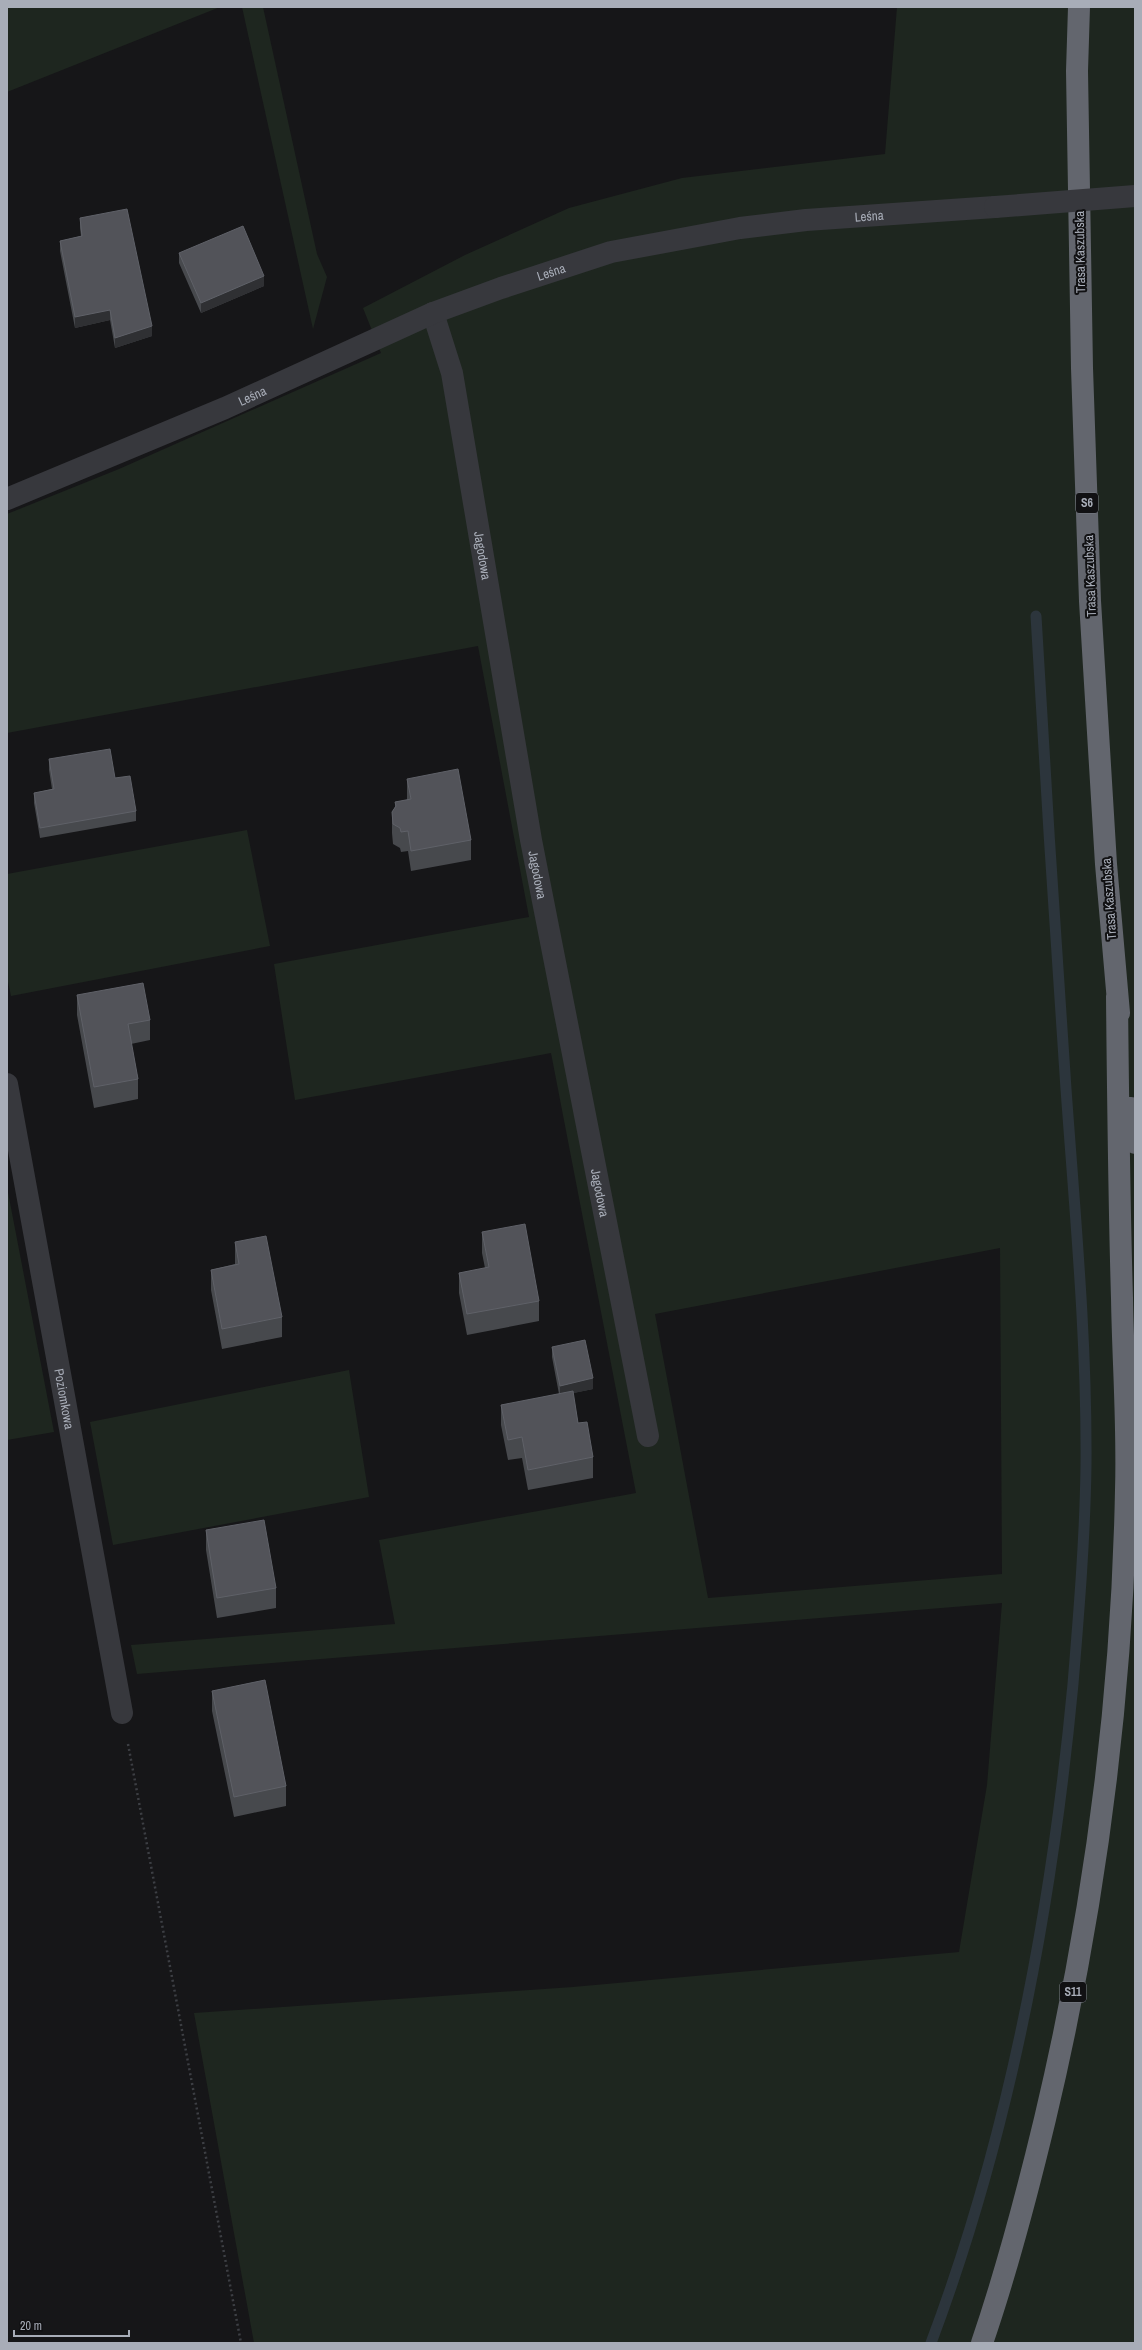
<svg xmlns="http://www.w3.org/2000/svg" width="1142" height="2350" font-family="'Archivo Narrow',sans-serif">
  <rect width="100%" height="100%" fill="#161618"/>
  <!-- green -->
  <path fill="#1e261f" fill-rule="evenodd" d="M7 7H220L7 92Z
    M242 7H263L317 254 327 277 313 329Z
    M897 7H1135V2343H254L194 2013 573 1987 959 1952 987 1785 1002 1603 137 1674 131 1645 395 1624 379 1540 636 1493 551 1053 295 1100 274 964 529 917 478 646 7 733V514L119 469 381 353 363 308 465 255 569 208 682 178 885 154ZM1000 1248 1002 1574 708 1598 655 1314Z
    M247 830 270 946 11 996 7 977V874Z
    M7 1187 54 1432 7 1440Z
    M349 1370 369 1497 113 1545 90 1422Z"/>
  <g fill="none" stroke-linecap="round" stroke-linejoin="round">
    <!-- stream -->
    <path stroke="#2c353c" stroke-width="11" d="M931 2343C1010 2133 1052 1907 1073 1684 1079 1611 1085 1539 1086 1465 1087 1339 1075 1214 1066 1089 1055 931 1045 774 1036 616"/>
    <!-- path -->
    <path stroke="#3d3f44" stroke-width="2.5" stroke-dasharray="2 3" stroke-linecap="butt" d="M128 1744 241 2343"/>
    <!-- minor -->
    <g stroke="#37383d" stroke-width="22">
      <path id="s1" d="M433 313 452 373 531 840 648 1436"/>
      <path id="s2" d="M7 499 225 408 433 313 501 288 611 252 740 228 806 220 995 207"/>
      <path id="s3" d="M7 1084 122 1713"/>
    </g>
    <!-- motorway -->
    <path stroke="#63666e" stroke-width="22" d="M1079 7 1077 71 1082 368 1090 601 1106 864 1119 1013
      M1131 1108 1135 1143
      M982 2343C1007 2270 1027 2194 1045 2119 1094 1913 1122 1702 1126 1490 1128 1426 1123 1362 1122 1298 1119 1198 1118 1098 1117 997"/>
    <!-- minor-bridge -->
    <path stroke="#37383d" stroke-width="22" d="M995 207 1135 196"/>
  </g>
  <!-- wall -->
  <path fill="#47494d" d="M80 218 152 336 115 348 110 320 75 328 60 251V241L81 236 80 228Z
    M179 253 264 286 201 313 179 263Z
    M49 759 115 778 136 811V821L40 838 34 803V793L52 789 49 770Z
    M407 779 471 840V860L411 871 408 851 401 852 400 848 393 844 392 833V812L395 807V802L407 800Z
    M77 995 150 1020V1040L131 1044 138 1079V1099L94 1108 77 1015Z
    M482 1232 539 1301V1321L467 1335 459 1293V1273L485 1268 482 1253Z
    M235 1242 282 1317V1337L222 1349 211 1290V1270L235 1264Z
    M552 1347 593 1389 573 1393 578 1423 593 1457V1478L528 1490 522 1458 508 1460 501 1425V1405L559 1394 552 1357Z
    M206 1530 276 1588V1608L217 1618 206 1550Z
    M212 1691 286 1786V1806L234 1817 212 1711Z"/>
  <!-- shaded-wall -->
  <path fill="#2f3033" d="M264 276V286L201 313V303Z
    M110 310V320L75 328V317Z
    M152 326V336L115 348V338Z
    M593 1378V1389L560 1396V1386Z"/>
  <!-- building -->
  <path fill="#525359" stroke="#5f6168" d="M127 209 152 326 115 338 110 310 75 317 60 241 82 236 80 218Z
    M243 226 264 276 201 303 179 253Z
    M110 749 115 778 130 776 136 811 40 828 34 793 54 789 49 759Z
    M458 769 471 840 411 851 408 831 401 832 400 828 393 824 392 812 396 806 395 802 411 799 407 779Z
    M143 983 150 1020 128 1024 138 1079 94 1087 77 995Z
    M525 1224 539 1301 467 1314 459 1273 489 1267 482 1232Z
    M266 1236 282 1317 222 1329 211 1270 239 1264 235 1242Z
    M585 1340 593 1378 560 1386 552 1347Z
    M573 1391 578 1423 587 1422 593 1457 528 1470 522 1437 508 1440 501 1405Z
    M264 1520 276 1588 217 1598 206 1530Z
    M265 1680 286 1786 234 1797 212 1691Z"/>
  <g text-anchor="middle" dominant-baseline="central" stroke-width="4" stroke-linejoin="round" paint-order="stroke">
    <!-- shield labels -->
    <g fill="#111113" stroke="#7b7e86" stroke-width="1">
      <rect x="1076" y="493" width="22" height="20" rx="3"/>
      <rect x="1060" y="1982" width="26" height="20" rx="3"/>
    </g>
    <g font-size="12" font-weight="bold" fill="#a8adb8">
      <text x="1087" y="503">S6</text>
      <text x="1073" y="1992">S11</text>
    </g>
    <!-- street labels -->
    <g font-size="13" fill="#a8adb8" stroke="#111113">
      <text stroke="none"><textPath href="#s2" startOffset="914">Leśna</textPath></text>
      <text transform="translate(1080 252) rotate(-91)">Trasa Kaszubska</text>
      <text stroke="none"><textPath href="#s2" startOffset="590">Leśna</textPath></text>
      <text stroke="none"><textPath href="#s2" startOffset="266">Leśna</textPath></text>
      <text stroke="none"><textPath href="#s1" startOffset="248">Jagodowa</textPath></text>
      <text transform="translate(1090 576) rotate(-92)">Trasa Kaszubska</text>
      <text stroke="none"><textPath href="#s1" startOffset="572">Jagodowa</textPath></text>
      <text transform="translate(1109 899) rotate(-94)">Trasa Kaszubska</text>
      <text stroke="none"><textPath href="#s1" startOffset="896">Jagodowa</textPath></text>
      <text stroke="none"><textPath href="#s3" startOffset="320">Poziomkowa</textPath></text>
    </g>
  </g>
  <!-- border -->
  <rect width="1142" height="2350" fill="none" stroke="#a8adb8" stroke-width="16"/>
  <!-- scale -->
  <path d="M14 2330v6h115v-6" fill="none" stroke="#a8adb8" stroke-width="2"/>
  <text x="20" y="2330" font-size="12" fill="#a8adb8" stroke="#111113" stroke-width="3" paint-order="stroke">20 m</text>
</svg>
